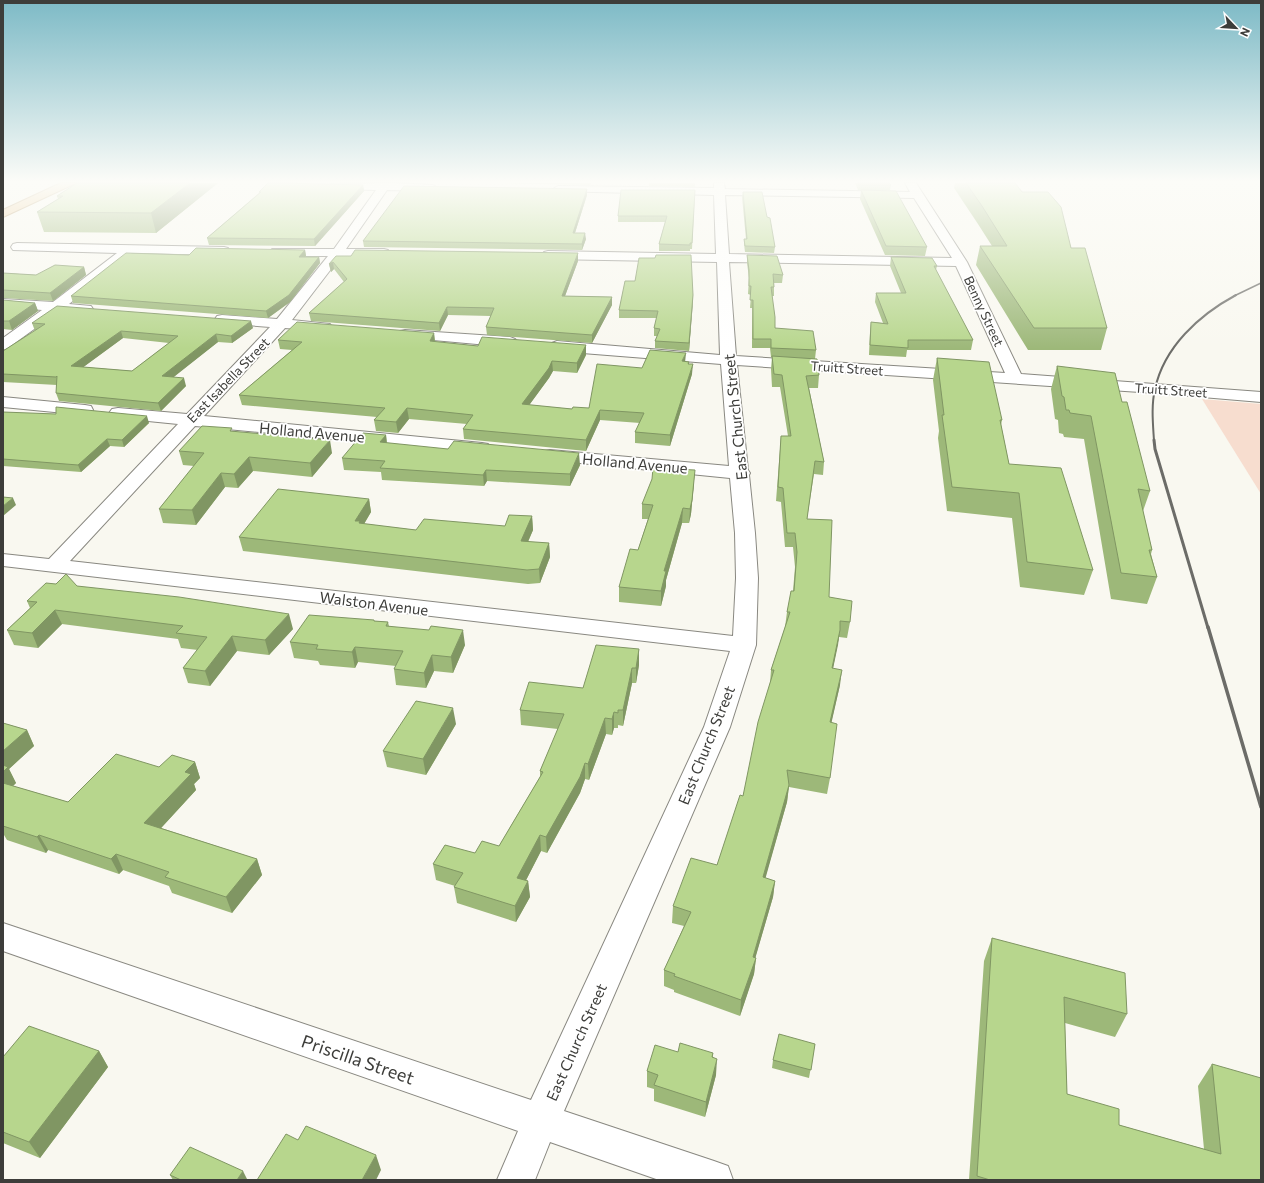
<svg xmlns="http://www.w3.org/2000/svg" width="1264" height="1183" font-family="Commissioner,sans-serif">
  <rect width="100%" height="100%" fill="#f9f8f0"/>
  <!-- green -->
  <path fill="#f7ddcf" d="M1202 399 1261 404V494Z"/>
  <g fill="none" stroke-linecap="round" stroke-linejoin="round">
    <!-- minor casing -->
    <g stroke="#898881" stroke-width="2">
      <path id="minor" d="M392 183 433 185 438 188 433 191 387 190 346 249H384L388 250 390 253 388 256H341L292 320 330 324 332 327 330 330 325 331 285 328 204 416 482 443 488 444 491 448 488 452 482 453 195 426 70 561 733 636 736 578 735 533 730 478 550 460 544 459 541 455 544 451 550 450 729 466 721 364 557 351 552 349 549 346 552 343 557 341 720 355 717 262 548 259 544 258 542 255 544 252 548 251 716 254 714 195 554 191 553 189 558 186 714 188V183H724L725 189 910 192 905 183H916L967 262 1021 374 1261 392V402L1155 393 737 365 748 470 750 473 749 475 755 533 758 578 756 645 730 727 564 1111 714 1161 728 1166 733 1180H659L550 1142 535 1180H497L518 1131 3 951V923L531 1100 704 727 730 651 3 566V554L49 559 178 424 118 418 112 417 109 413 112 409 118 408 187 414 270 327 222 323 217 322 215 319 217 316 222 315 277 319 328 256H276L272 255 270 252 272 249H334L376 190 334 189 330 188 329 186 330 184ZM725 195 914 198 952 258 729 254ZM729 262 956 266 1005 373 736 356Z
        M17 243 224 247 228 248 230 251 228 254 224 255 132 253 69 304 91 306 93 309 91 312 86 313 59 311 8 348 3 350V338L42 310 3 307V299L53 302 117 253 13 250 11 247 13 244Z
        M405 330 510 337 515 339 518 342 515 345 510 347 400 337 398 334 400 331Z
        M3 397 85 405 91 406 93 410 91 414 85 415 3 407Z"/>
    </g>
    <!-- major casing -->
    <g stroke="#a27b3e" stroke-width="2">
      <path id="major" d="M61 183H76L3 217V210Z"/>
    </g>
    <!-- minor -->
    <use href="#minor" fill="#fff" fill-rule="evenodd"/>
    <!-- major -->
    <use href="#major" fill="#e8c48c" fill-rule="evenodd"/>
    <!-- rail-far3 -->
    <path stroke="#6c6c68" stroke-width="1.5" d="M1234 296 1261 283"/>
    <!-- rail-far2 -->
    <path stroke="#6c6c68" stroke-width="2" d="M1154 441C1153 424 1151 406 1155 389 1164 347 1199 315 1236 295"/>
    <!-- rail-far1 -->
    <path stroke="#6c6c68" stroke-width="3" d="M1154 440 1155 449 1208 628"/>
    <!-- rail -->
    <path stroke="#6c6c68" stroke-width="3.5" d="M1208 627 1261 807"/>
  </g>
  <!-- wall -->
  <path fill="#9db879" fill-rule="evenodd" d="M77 183H218L156 233 44 232 37 212 58 199 57 196Z
    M492 183H591L590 185Z
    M649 183H695V187L649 186Z
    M855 183H889L891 185 890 190H858Z
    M955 183H1015L1071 248 1107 328 1101 350H1028L976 265 980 246H992L978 224 954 188Z
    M363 185 364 191 315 246 209 245 207 238 259 193V192Z
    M587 189V195L575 233 586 239 582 250 364 247 363 241Z
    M695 190 692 249H690V251H659V244L665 222H618V216Z
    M861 190 927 247 925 256 885 255 860 199Z
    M743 192 767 217 775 247 774 253 745 252 744 244V239H746L742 197Z
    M305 250 306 256 305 257H319L320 263 290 302 268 318 73 303 71 296 189 255Z
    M747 255 783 275 782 283H774V296H772L775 328 816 350 815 359 819 375 818 388H809L824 462 823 475 814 474 807 519 829 597 850 622 847 638 839 637 833 668 840 685 831 723 830 778 827 794 789 787 787 802 765 878 775 881 773 897 755 958H756L754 974 740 1016 674 992V990L664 986V970L684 926 672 923 673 906 717 865 743 796 770 683 771 670 785 627 787 612 793 591 795 567 793 547H785L781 502 776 501 781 436H788L780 387H772L771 369 772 357H771L770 348H752V308H750L751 295 748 294 749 278 747 263Z
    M336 256 578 261 565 296 612 297V305L592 343 487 335 486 327 491 316 448 315 440 331 311 321 309 313 344 282 334 269 331 272 329 264Z
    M891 257 937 266 936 270 973 340 971 350H907L906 357 869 355 870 332 871 322 883 323 875 302 876 293H901L890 266Z
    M84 267 86 275 53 301 3 298V273L36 275Z
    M693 295 689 351 655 348V341L657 336H654V328L657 318H619V310Z
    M3 300 35 303 38 311 12 330 3 329Z
    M32 323 253 328 232 343 218 342 173 377 186 386 161 411 59 401 56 393 57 385 3 382V351L35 331ZM123 338 169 343 132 371 83 367Z
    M434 333 435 342 478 346 586 345V355L577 373 553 371 549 378 529 405 572 409 589 408 642 368 685 362H689V364L692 374 670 446 635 443V432L640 423 600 420 586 451 464 439 463 429 467 424 409 419 398 433 376 431 374 420 377 417 242 405 239 395 292 350 280 349 278 340Z
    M937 358 1002 420 1001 425 1009 464 1093 570 1084 595 1020 587 1012 518 947 511 938 438 939 431 933 380Z
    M1057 366 1122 402 1150 491 1143 511 1152 550 1151 554 1157 577 1147 604 1111 599 1084 439 1064 437 1063 434 1059 433 1058 420 1055 419 1051 389Z
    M3 412 149 423 124 447 110 446 81 472 3 466Z
    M233 431 332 453 312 477 253 471 238 488 225 487 196 525 163 523 159 509 194 466 183 465 179 451Z
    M386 435 387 443 580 465 570 486 487 481 484 486 382 480 381 472 344 470 342 458Z
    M694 484 691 514 689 523H682L666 580V586L661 606 619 602V587L638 550 648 519H642V504Z
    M369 499 371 512 364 524 416 530 505 526 532 516 533 530 528 542 549 543 550 557 540 583 528 584 243 551 239 537Z
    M77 586 293 629 269 655 237 651 210 686 188 683 183 668 198 650 181 648 178 639 62 624 38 648 14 645 7 630 30 608 27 601Z
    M374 621 388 622 389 626 465 645 453 673 434 671 426 688 396 685 394 669 396 666 358 662 355 668 320 665 318 661 294 658 290 642Z
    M639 649V665L636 683H632L623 726 618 725V728H614L612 735 606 734 589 780 585 779 580 793 547 853 541 851 526 880 528 881 530 897 516 922 457 903 454 887 455 886 436 880 433 864 475 853 499 846 540 777V771L558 729 521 725 520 710 583 688Z
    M3 723 27 730 34 746 9 769 16 783 13 786 68 802 159 767 195 762 200 778 194 784 196 790 161 828 257 859 262 875 232 913 172 893 169 886 123 870 119 874 48 850 46 853 7 840 4 835H3Z
    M456 724 426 775 387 767 383 751Z
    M992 938 1127 1014 1115 1037 1065 1023 1067 1094 1119 1125 1204 1149 1198 1086 1212 1064 1261 1180H969L984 961Z
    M815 1044 809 1078 772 1068 773 1060Z
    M99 1051 108 1067 40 1158 3 1143V1057Z
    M678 1052 713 1053V1057L716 1075 705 1117 654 1101V1089L647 1087V1071Z
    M170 1175 247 1179 246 1180H173Z"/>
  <!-- shaded-wall -->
  <path fill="#809663" d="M190 183H218L156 233 151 213Z
    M363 185 364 191 315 246 314 239Z
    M587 189V195L573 239V233Z
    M585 233 586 239 582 250V244Z
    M305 250 306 256 300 263 299 257Z
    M578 253V261L562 304V296Z
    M319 257 320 263 290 302 268 318 266 311Z
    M333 262 334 269 331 272 329 264Z
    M84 267 86 275 53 301 50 293Z
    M693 295V302L689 351V343Z
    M612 297V305L592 343V335Z
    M35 303 38 311 12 330 9 321Z
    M447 307 448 315 440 331 439 323Z
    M251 321 253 328 232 343 231 336Z
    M121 331 123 338 74 374 71 366Z
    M434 333 435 343 430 341Z
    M216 334 218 342 165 384 162 376Z
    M586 345V355L577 373V363Z
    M686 353 685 363 682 361Z
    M552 361 553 371 549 378 522 415V404Z
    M693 364 692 374 670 446V435Z
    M184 378 186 386 161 411 158 403Z
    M407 408 409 419 398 433 396 422Z
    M600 410V420L586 451V440Z
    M147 416 149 423 124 447 122 440Z
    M386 435 387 446 380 442Z
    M107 439 110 446 81 472 78 465Z
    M330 440 332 453 312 477 310 463Z
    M579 453 580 465 570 486V474Z
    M249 457 253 471 238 488 234 474Z
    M486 470 487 481 484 486 483 475Z
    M695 470 691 514 689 523 690 509Z
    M221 473 225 487 196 525 192 510Z
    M13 498 16 505 3 516V506Z
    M369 499 371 512 361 529 355 521Z
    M683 508 682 523 666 580V586L661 606V591L664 571Z
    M532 516 533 530 522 555 521 541Z
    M549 543 550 557 540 583 539 569Z
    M55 610 62 624 38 648 32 633Z
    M289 614 293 629 269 655 265 640Z
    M463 630 465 645 453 673 451 657Z
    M840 630 838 645 830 683 832 668Z
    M232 636 237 651 210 686 205 671Z
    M355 647 358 662 355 668 352 652Z
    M639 649V665L636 683V668Z
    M432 655 434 671 426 688 424 673Z
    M632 668V683L623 726V710Z
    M842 670 840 685 828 738 830 722Z
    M453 708 456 724 426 775 423 759Z
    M614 712V728L612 735V719Z
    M605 718 606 734 589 780 588 764Z
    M27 730 34 746 9 769 16 783 3 795V751Z
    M195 762 200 778 194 784 196 790 151 839 144 823 185 772Z
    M585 763V779L580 793 547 853 546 837Z
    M789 785 787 802 761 894 763 877Z
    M39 835 48 850 46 853 37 837Z
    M540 835 541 851 519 894 517 878Z
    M116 854 123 870 119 874 111 859Z
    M257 859 262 875 232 913 226 897Z
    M528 881 530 897 516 922 515 906Z
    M775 881 773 897 751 973 753 957Z
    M756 958 754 974 740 1016 741 1000Z
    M99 1051 108 1067 40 1158 29 1142Z
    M717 1059 716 1075 705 1117 706 1102Z
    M376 1155 381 1170 376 1180H362Z
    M243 1171 247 1179 246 1180H237Z"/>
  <!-- building -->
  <path fill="#b7d68d" stroke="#809663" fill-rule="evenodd" d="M77 183H190L151 213 37 212 63 196H57Z
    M268 183H283L363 185 314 239 207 238 261 192H259Z
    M858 183H889L891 185H859Z
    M966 183H1015L1022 192H1048L1061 207 1071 248H1085L1107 328H1034L980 246H1007L982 206Z
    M404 186 587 189 573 233H585L582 244 363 241Z
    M621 190H695L692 243H690V245L659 244 667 216H618Z
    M861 190 896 191 927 247 886 246Z
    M743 192H762L767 217 770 218 775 247 745 246 744 239H747Z
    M196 248 305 250 299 257H319L289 295 266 311 71 296 126 253 189 255Z
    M355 250 578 253 562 296 612 297 592 335 486 327 494 308 447 307 439 323 309 313 347 279 333 262 329 264 336 256H351Z
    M656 255H691L693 295 689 343 655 341 660 329 654 328 658 311 619 310 625 281H635L639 258H655Z
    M747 255 777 256 783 275 773 274 774 287H771L775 317V328L813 331 816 350 771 348V339H753V300H750L751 286H749V270Z
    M891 257 932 258 937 266H934L973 340H908V348L870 345 871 322 888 324 876 293H906Z
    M55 265 84 267 50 293 3 290V273L36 275Z
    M3 300 35 303 9 321H3Z
    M57 306 251 321 231 336 216 334 162 376 184 378 158 403 56 393 57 376 56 377 3 374V351L45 324 32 323ZM121 331 178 336 132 371 71 366Z
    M297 322 434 333 430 341 478 346 482 337 586 345 577 363 552 361 549 368 522 404 572 409 573 407 589 408 597 364 642 368 650 350 686 353 682 361 689 362 688 364H693L670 435 635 432 644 413 600 410 586 440 463 429 473 415 407 408 396 422 374 420 385 408 239 395 302 342 278 340Z
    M772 356 817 359 819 375 806 376 824 462 815 461 807 519 832 520 829 597 852 601 850 622 840 621V630L832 668 842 670 830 722 837 724 830 778 787 770 789 785 763 877 775 881 753 957 756 958 741 1000 674 976 675 974 664 970 691 912 673 906 691 858 717 865 740 795 743 796 758 722 774 670H771L790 612H787L791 591H794L797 552 795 533H787L783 488 778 487 781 436H791L782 375 774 374Z
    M937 358 989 362 1002 420H1000L1009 464 1061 468 1093 570 1027 562 1019 493 952 487 942 415H944Z
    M1057 366 1115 373 1122 402H1127L1150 491 1138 489 1152 550H1149L1157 577 1121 573 1091 416 1070 413 1069 410H1066L1064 397 1062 396Z
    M56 407 147 416 122 440 107 439 78 465 3 459V412L56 414Z
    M202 426 232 428 230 431 330 440 310 463 249 457 234 474 221 473 192 510 159 509 204 453 179 451Z
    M363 433 386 435 380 442 448 449 454 441 579 453 570 474 486 470 483 475 380 468 385 461 342 458Z
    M653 468 695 470 692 500 690 509 683 508 664 571H666L661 591 619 587 630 549 638 550 653 505 642 504 652 479Z
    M278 489 369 499 355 521H360L359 523 416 530 424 519 505 526 509 515 532 516 521 541 549 543 539 569 527 570 239 537Z
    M3 497 13 498 3 506Z
    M66 574 77 586 179 597 289 614 265 640 232 636 205 671 183 668 207 637 176 633 183 626 55 610 32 633 7 630 37 602 27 601 46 583 56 584Z
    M309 615 374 620V621L388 622 386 626 429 630 431 626 463 630 451 657 432 655 424 673 394 669 403 651 355 647 352 652 316 649 318 645 290 642Z
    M596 645 639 649 636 668H632L623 710H618V713L614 712 612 719 605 718 588 764 585 763 580 777 546 837 540 835 517 878 528 881 515 906 454 887 463 873 433 864 445 845 475 853 482 841 499 846 543 772 540 771 564 714 520 710 529 682 583 688Z
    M416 701 453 708 423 759 383 751Z
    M3 723 27 730 3 751Z
    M116 754 159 767 172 755 195 762 185 772 191 774 144 823 257 859 226 897 165 877 169 872 116 854 111 859 39 835 37 837 3 826V783L68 802Z
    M3 765 8 767 3 772Z
    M992 938 1125 973 1127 1014 1064 997 1067 1094 1119 1109V1125L1221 1154 1212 1064 1261 1078V1180H990L977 1176Z
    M29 1026 99 1051 29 1142 3 1132V1057Z
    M779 1034 815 1044 811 1070 773 1060Z
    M680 1043 713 1053 712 1057 717 1059 706 1102 654 1085 658 1075 647 1071 655 1045 678 1052Z
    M306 1126 376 1155 362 1180H257L286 1134 298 1140Z
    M190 1147 243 1171 237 1180H181L170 1175Z"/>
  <!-- sky -->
  <linearGradient id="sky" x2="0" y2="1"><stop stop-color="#7dbac6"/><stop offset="0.52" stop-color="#fcfcf8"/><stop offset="1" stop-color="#fcfcf8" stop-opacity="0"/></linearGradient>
  <rect width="1264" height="349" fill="url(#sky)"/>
  <g text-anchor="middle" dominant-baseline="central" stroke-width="3.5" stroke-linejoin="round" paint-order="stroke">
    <!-- far-street labels -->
    <g font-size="13" fill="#3d3d3a" stroke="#fff">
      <text transform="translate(984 311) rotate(65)">Benny Street</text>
      <text transform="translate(847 368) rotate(4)">Truitt Street</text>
      <text transform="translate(228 380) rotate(-46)">East Isabella Street</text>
      <text transform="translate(1171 390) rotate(4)">Truitt Street</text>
    </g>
    <!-- street labels -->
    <g font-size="15" fill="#3d3d3a" stroke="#fff">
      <text transform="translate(735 417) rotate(-96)">East Church Street</text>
      <text transform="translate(312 432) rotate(5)">Holland Avenue</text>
      <text transform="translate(635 463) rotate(5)">Holland Avenue</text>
      <text transform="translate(374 603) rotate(7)">Walston Avenue</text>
      <text transform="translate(706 745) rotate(-68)">East Church Street</text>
      <text transform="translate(576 1042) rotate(-66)">East Church Street</text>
    </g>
    <!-- near-street labels -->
    <g font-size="18" fill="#3d3d3a" stroke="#fff">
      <text transform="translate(358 1059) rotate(19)">Priscilla Street</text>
    </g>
  </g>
  <!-- border -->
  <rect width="1264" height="1183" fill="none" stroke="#3d3d3a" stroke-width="8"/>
  <!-- north arrow -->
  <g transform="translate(1236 28) rotate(115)" stroke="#ffffff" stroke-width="3" paint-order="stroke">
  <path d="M0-3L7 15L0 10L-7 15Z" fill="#3d3d3a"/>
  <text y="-6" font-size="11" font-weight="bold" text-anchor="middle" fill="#3d3d3a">N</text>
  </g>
</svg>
